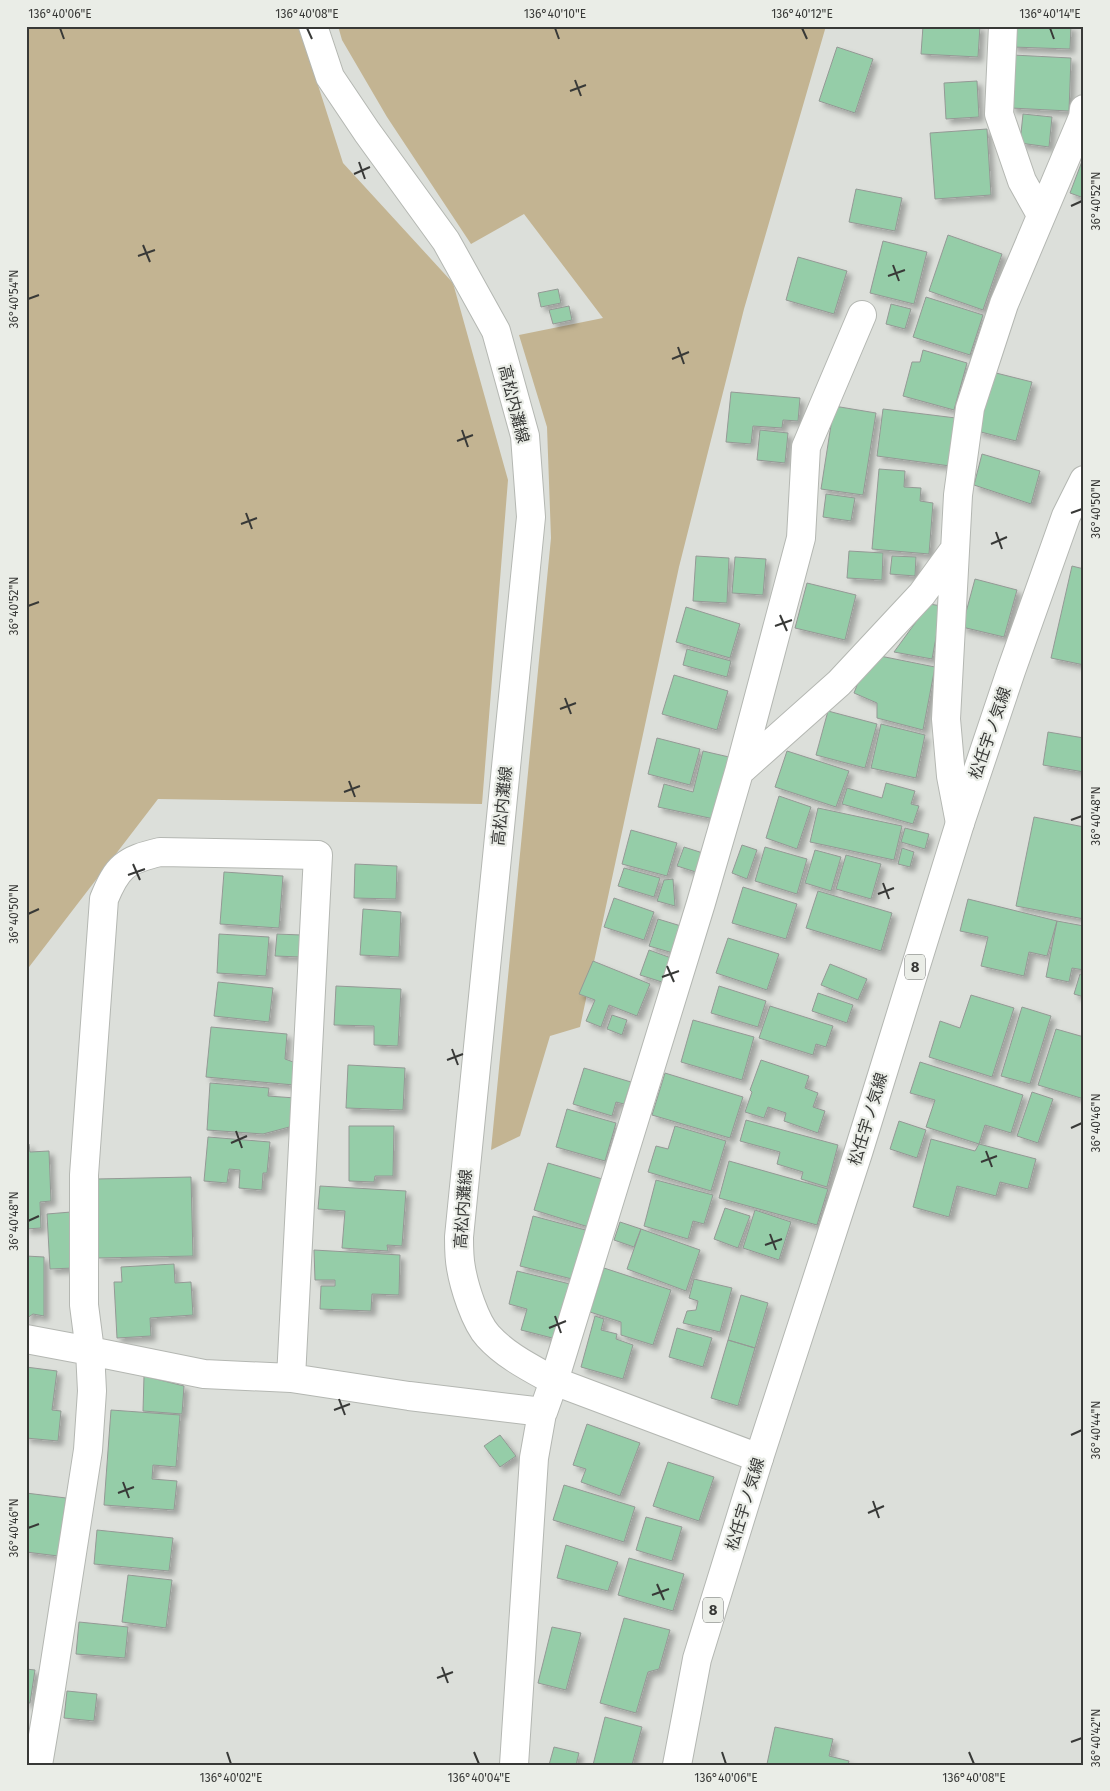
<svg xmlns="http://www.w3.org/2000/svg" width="1110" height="1791" font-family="'Fira Sans','Noto Sans JP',sans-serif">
  <defs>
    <filter id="shadow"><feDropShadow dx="4.5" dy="4.5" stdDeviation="2.5" flood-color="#0004"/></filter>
  </defs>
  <rect width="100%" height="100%" fill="#dcdfda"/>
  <!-- green -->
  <path fill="#c3b492" d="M26 26H299L343 163 453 283 508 480 482 804 158 799 26 971Z
    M338 26H826L744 309 679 567 580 1027 550 1036 520 1136 491 1150 551 538 547 427 519 335 603 318 524 214 471 244 387 117 342 40Z"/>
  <!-- building -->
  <path fill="#95cda8" stroke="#949995" filter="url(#shadow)" d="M923 26H980L978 57 921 54Z
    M1013 26H1071L1070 49 1012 47Z
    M837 47 873 59 855 113 819 101Z
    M1013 55 1071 58 1069 111 1011 108Z
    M977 81 979 117 946 119 944 83Z
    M1023 114 1052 117 1049 147 1020 143Z
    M987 129 991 195 935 199 930 133Z
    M1084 156V198L1070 193Z
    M856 189 902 198 895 231 849 222Z
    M948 235 1002 254 983 310 929 291Z
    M883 241 927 252 914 304 870 293Z
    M798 257 847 271 834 314 786 300Z
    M558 289 561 303 541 307 538 293Z
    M926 297 983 315 970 355 913 337Z
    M891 304 911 309 905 329 886 324Z
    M569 306 572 320 553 324 549 310Z
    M923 350 967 363 954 410 903 396 912 362H920Z
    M992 372 1032 382 1016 441 977 431Z
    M731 392 800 398 798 421 783 420 782 428 753 426 751 444 726 442Z
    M834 406 876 413 863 495 821 489Z
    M883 409 956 418 950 466 877 456Z
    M760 430 788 433 785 463 757 460Z
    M982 454 1040 471 1031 504 974 485Z
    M879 469 905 471 904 487 921 488 920 501 933 503 929 554 872 549Z
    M826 494 855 498 851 521 823 517Z
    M849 551 883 553 882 580 847 578Z
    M696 556 729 558 727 603 693 601Z
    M892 556 916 557 915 576 890 574Z
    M735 557 766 559 763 595 732 593Z
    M1072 566 1084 569V665L1051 658Z
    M975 579 1017 590 1004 637 962 627Z
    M807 583 856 595 845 640 795 628Z
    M929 604 942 606 932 659 894 652Z
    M686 607 740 624 730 658 676 642Z
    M687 649 731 661 727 677 683 665Z
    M875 655 935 667 923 730 877 718V703L854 693 864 667 873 668Z
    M674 675 728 691 717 730 662 714Z
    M828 711 877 724 865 768 816 755Z
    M881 724 925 735 916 778 871 768Z
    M1048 732 1084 738V772L1043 765Z
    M657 738 700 749 690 785 648 774Z
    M703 751 729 757 714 819 658 807 664 784 693 792Z
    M787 751 849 771 836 807 775 787Z
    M886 783 915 791 911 804 919 806 913 824 842 804 847 788 882 798Z
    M779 796 811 807 797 849 766 838Z
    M818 808 902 826 894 860 810 842Z
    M1034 817 1084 827V919L1016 906Z
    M905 828 929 834 925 849 901 842Z
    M631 830 677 843 667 876 622 864Z
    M742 845 757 850 747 879 732 873Z
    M684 847 706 854 699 873 677 866Z
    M765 847 807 859 797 894 755 881Z
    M902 848 914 852 910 867 898 864Z
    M815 850 841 857 831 891 805 883Z
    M846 855 881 864 871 899 836 889Z
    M355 864 397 866 396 899 354 898Z
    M624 868 660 878 654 897 618 886Z
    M224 872 283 876 279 928 220 924Z
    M673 879 675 906 657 901 664 880Z
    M743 887 797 904 786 939 732 923Z
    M818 891 892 913 881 951 806 928Z
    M614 898 654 912 644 940 604 927Z
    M968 899 1057 921 1047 956 1029 952 1024 976 981 966 988 937 960 931Z
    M363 909 401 912 399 957 360 955Z
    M658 919 681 926 673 953 649 946Z
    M1057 921 1084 926V970L1072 968 1069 982 1046 977Z
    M219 934 269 937 266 976 217 973Z
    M277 934 301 935 300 957 275 956Z
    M728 938 779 954 767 990 716 973Z
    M649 950 674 959 665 983 640 975Z
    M593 961 650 984 637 1016 609 1005 601 1027 586 1021 595 1000 579 994Z
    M830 964 867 979 858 1000 821 985Z
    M1080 974 1084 975V997L1074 994Z
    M218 982 273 988 269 1022 214 1016Z
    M336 986 401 989 398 1046 374 1045V1026L334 1025Z
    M719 986 766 1001 758 1027 711 1013Z
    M818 993 853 1005 847 1023 812 1011Z
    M971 995 1014 1008 992 1077 929 1057 940 1021 960 1028Z
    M770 1006 833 1026 826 1047 816 1044 813 1055 759 1038Z
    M1022 1007 1051 1016 1030 1084 1001 1076Z
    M612 1015 627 1020 622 1035 607 1029Z
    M693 1020 754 1037 742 1080 681 1062Z
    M211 1027 287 1034 285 1059 296 1063 294 1085 206 1077Z
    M1056 1029 1084 1037V1099L1038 1085Z
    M761 1060 809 1076 805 1088 818 1093 813 1107 825 1111 818 1133 784 1121 786 1113 768 1107 764 1118 745 1112 752 1092 750 1090Z
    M920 1062 1023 1095 1011 1133 985 1125 979 1144 926 1127 935 1100 910 1093Z
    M348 1065 405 1068 403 1110 346 1108Z
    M584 1068 631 1082 624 1104 616 1102 612 1116 573 1104Z
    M665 1073 743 1097 730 1138 652 1115Z
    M210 1083 269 1088 268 1096 295 1098 293 1126 263 1134 207 1130Z
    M1032 1092 1053 1099 1038 1143 1017 1136Z
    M567 1109 616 1123 605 1161 556 1147Z
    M746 1120 838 1145 827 1187 801 1179 803 1172 777 1164 780 1152 740 1141Z
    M899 1121 926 1130 917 1158 890 1149Z
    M349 1126H394L393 1176H375L374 1182 349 1181Z
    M675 1126 726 1141 711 1191 648 1172 656 1146 668 1149Z
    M208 1137 270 1142 267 1173H263L262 1190 239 1188 240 1170 229 1169 227 1183 204 1181Z
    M931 1139 975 1151 979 1144 1036 1159 1028 1189 1000 1182 996 1196 957 1186 949 1217 913 1207Z
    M26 1144H29L30 1152 49 1151 51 1201 40 1202 41 1228 26 1229Z
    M729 1161 828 1189 817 1225 719 1198Z
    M548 1163 609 1181 595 1229 534 1210Z
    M191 1177 193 1256 98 1258 96 1179Z
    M656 1180 713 1195 704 1224 693 1221 688 1239 644 1226Z
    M320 1186 406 1191 402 1246 387 1245 388 1251 342 1248 345 1211 318 1209Z
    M725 1208 750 1216 738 1248 714 1239Z
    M755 1210 791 1222 779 1260 743 1248Z
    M71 1212 74 1268 50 1269 47 1214Z
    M533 1216 593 1232 580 1281 520 1266Z
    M620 1222 641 1229 634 1247 614 1240Z
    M641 1229 700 1250 686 1291 627 1269Z
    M314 1250 400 1255 399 1295 372 1294 371 1311 320 1309 321 1286H335V1280H315Z
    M26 1256 44 1257V1316L33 1314 27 1318V1326Z
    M174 1264 175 1283 191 1282 193 1315 150 1318 151 1336 117 1338 114 1282H122L121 1267Z
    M604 1268 671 1290 653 1345 621 1335V1322L590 1312Z
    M517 1271 574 1285 560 1340 521 1330 527 1309 509 1304Z
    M694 1279 732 1288 720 1332 683 1323 687 1311 696 1310 698 1301 689 1298Z
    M741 1295 768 1303 755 1348 728 1340Z
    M595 1316 604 1319 601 1330 617 1334 616 1339 633 1345 623 1379 581 1367Z
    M677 1328 712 1338 703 1367 669 1357Z
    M728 1340 755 1348 738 1406 711 1398Z
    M26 1367 57 1371 52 1410 61 1411 58 1441 26 1438Z
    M144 1376 184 1386 182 1414 143 1411Z
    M111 1410 180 1415 176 1467 153 1465 152 1479 177 1481 174 1510 104 1505Z
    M587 1424 640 1443 620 1496 581 1482 586 1469 573 1465Z
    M500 1435 516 1456 500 1467 484 1446Z
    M668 1462 714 1477 699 1521 653 1506Z
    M564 1485 635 1507 624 1542 553 1520Z
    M26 1493 66 1498 58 1556 26 1552Z
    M646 1517 682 1527 672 1561 636 1550Z
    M97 1530 173 1538 169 1571 94 1564Z
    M566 1545 618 1562 608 1591 557 1578Z
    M629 1558 684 1574 673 1611 618 1595Z
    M128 1575 172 1580 166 1628 122 1622Z
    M624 1618 670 1630 659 1669 648 1672 636 1713 600 1703Z
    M79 1622 128 1627 125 1658 76 1654Z
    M552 1627 581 1633 566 1690 538 1683Z
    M26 1669 35 1670 30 1703H26Z
    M67 1691 97 1694 94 1721 64 1718Z
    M605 1717 642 1727 632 1765H593Z
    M775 1727 833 1739 829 1756 849 1761 848 1765 767 1764Z
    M554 1747 579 1753 576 1765H549Z"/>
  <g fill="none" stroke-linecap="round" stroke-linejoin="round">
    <!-- minor casing -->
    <g stroke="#b4b7b2" stroke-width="30">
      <path id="minor" d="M1003 26 999 114 1022 181 1041 215
        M739 772 801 538 806 447 862 315
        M960 823 951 776 946 719 958 495 970 408 1004 304 1083 117 1084 109
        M26 1339 90 1351 84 1305V1175L104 899C117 867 125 860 160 852L318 855 291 1378
        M38 1765 51 1688 88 1450 92 1391 90 1351 204 1374 291 1378 409 1396 543 1412 554 1381 701 903 739 772 839 683 922 594 954 550
        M514 1765 534 1458 542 1413"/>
    </g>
    <!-- secondary casing -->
    <g stroke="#b4b7b2" stroke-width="30">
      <path id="secondary" d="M313 26 330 77 367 132 446 241 496 331 525 436 531 517 459 1237C459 1247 459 1258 461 1268 464 1286 475 1322 488 1336 506 1356 531 1368 554 1381L759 1458"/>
    </g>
    <!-- primary casing -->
    <g stroke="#b4b7b2" stroke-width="30">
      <path id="primary" d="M677 1765 697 1659 759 1458 858 1153 960 823 1011 671 1066 516 1084 480"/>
    </g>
    <!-- minor -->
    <use href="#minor" stroke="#fff" stroke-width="28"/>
    <!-- secondary -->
    <use href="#secondary" stroke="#fff" stroke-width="28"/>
    <!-- primary -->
    <use href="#primary" stroke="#fff" stroke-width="28"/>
  </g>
  <!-- ticks -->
  <path fill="none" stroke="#383937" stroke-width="2" d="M60 28 64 39M307 28 312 39M555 28 559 39M802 28 807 39M1050 28 1054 39M575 80 581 96M570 91 586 85M359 162 365 179M354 174 370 167M1071 206 1082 201M143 245 150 262M138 256 155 250M893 265 899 281M888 276 905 270M28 299 39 295M678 347 684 364M672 359 689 352M462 430 468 447M457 441 473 435M246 513 252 529M1071 513 1082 509M241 524 257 518M996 532 1002 549M991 544 1007 537M28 606 39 602M780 615 787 631M775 626 792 620M565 698 571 714M560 709 576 703M349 781 355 797M344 792 360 786M1071 820 1082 816M133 864 140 880M128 875 145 869M883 883 889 899M878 894 894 888M28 914 39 909M667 966 674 982M662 977 679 971M452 1049 458 1065M447 1060 463 1054M1071 1128 1082 1123M236 1131 242 1148M231 1143 247 1136M986 1151 992 1167M981 1162 997 1156M28 1221 39 1216M770 1234 776 1250M765 1245 782 1239M555 1316 561 1333M549 1328 566 1321M339 1399 345 1415M334 1410 350 1404M1071 1435 1082 1430M123 1482 129 1498M118 1493 134 1487M873 1501 879 1518M868 1513 884 1506M28 1528 39 1524M657 1584 664 1600M652 1595 669 1589M442 1667 448 1683M437 1678 453 1672M1071 1742 1082 1738M227 1752 231 1764M474 1752 479 1764M722 1752 726 1764M969 1752 974 1764"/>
  <g text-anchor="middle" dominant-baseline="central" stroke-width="4.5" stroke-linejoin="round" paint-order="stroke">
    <!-- shield labels -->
    <g fill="#eaede7" stroke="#6d6f6c" stroke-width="1">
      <rect x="905" y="954.5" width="20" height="25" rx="4"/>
      <rect x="703" y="1597.5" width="20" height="25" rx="4"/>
    </g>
    <g font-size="15" font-weight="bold" fill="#383937">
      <text x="915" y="967">8</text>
      <text x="713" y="1610">8</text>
    </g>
    <!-- street labels -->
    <g font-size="16" fill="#383937" stroke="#eaede7">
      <text transform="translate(514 404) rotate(76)">高松内灘線</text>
      <text transform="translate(990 733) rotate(-71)">松任宇ノ気線</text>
      <text transform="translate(502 806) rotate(-84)">高松内灘線</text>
      <text transform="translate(868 1119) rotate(-73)">松任宇ノ気線</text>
      <text transform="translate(463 1209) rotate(-86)">高松内灘線</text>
      <text transform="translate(745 1504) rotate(-73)">松任宇ノ気線</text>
    </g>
  </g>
  <!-- border -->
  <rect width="1110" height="1791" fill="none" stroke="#eaede7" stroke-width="55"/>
  <rect x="28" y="28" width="1054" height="1736" fill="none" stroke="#383937" stroke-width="2"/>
  <g font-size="12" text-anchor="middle" fill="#383937">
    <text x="60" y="18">136°40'06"E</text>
    <text x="307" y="18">136°40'08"E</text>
    <text x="555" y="18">136°40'10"E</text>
    <text x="802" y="18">136°40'12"E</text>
    <text x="1050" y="18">136°40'14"E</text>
    <text transform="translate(1096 201) rotate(-90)" y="4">36°40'52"N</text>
    <text transform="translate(14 299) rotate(-90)" y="4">36°40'54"N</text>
    <text transform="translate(1096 509) rotate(-90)" y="4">36°40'50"N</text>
    <text transform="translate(14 606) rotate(-90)" y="4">36°40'52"N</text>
    <text transform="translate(1096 816) rotate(-90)" y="4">36°40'48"N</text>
    <text transform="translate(14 914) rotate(-90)" y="4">36°40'50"N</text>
    <text transform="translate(1096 1123) rotate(-90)" y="4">36°40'46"N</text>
    <text transform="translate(14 1221) rotate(-90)" y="4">36°40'48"N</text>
    <text transform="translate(1096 1430) rotate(-90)" y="4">36°40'44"N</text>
    <text transform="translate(14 1528) rotate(-90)" y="4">36°40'46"N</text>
    <text transform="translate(1096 1738) rotate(-90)" y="4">36°40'42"N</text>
    <text x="231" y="1782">136°40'02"E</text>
    <text x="479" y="1782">136°40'04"E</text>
    <text x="726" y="1782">136°40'06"E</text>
    <text x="974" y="1782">136°40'08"E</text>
  </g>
</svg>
